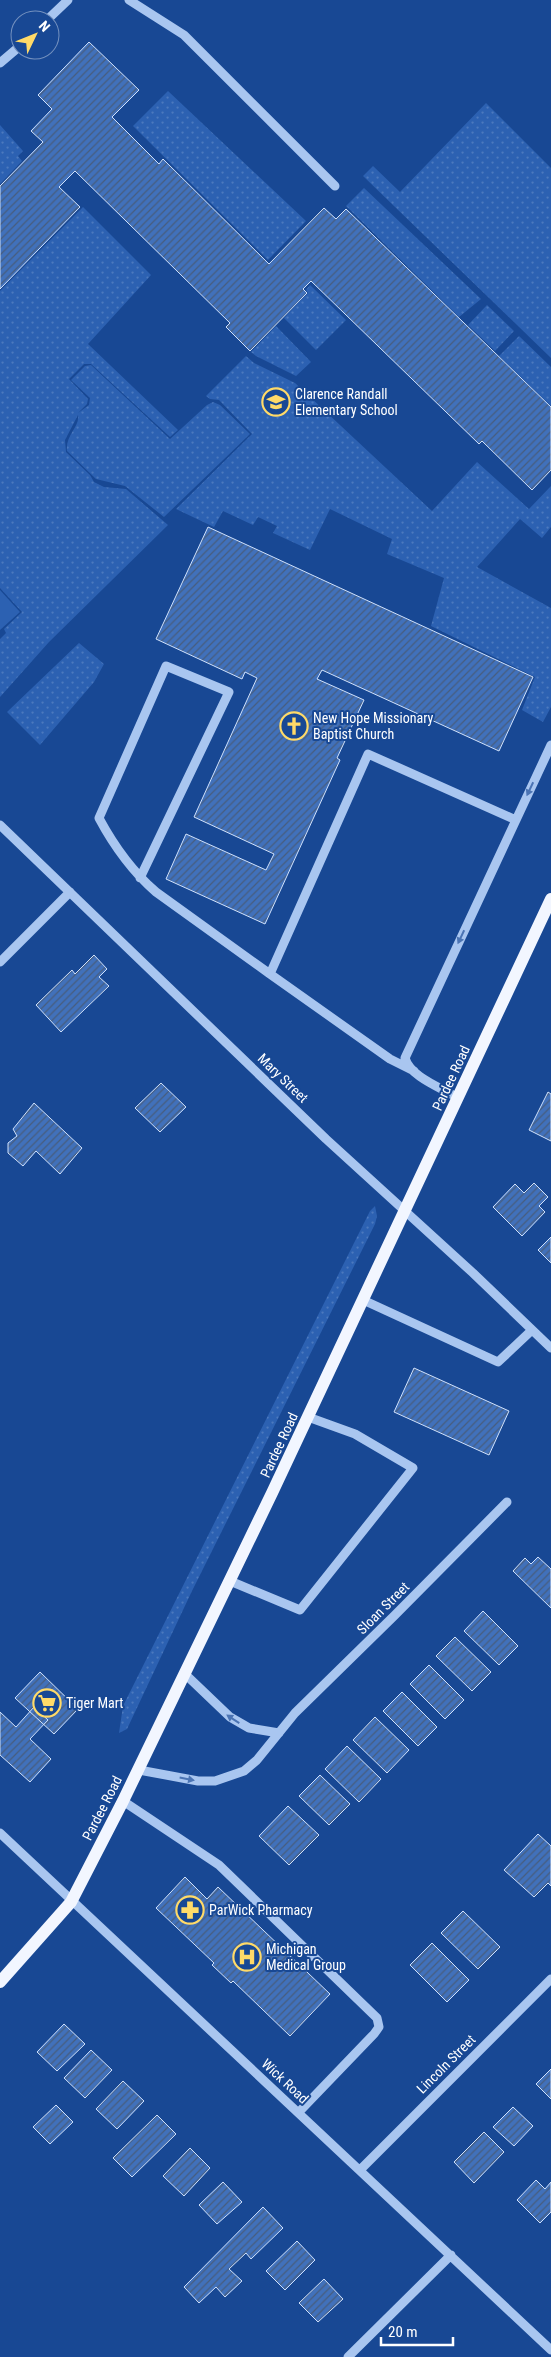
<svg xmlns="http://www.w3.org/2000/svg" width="551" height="2357" font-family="'Roboto Condensed',sans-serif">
  <defs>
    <pattern id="grass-dots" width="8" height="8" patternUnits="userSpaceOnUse" patternTransform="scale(1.25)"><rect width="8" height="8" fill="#2c61b2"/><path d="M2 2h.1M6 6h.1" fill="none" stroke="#4c79be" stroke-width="1.8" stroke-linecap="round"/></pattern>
    <pattern id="building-hatch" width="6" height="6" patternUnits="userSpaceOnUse" patternTransform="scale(1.25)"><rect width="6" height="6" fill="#4171bb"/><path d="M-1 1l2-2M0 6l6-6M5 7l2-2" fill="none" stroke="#475d7e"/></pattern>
  </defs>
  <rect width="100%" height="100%" fill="#184894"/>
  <!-- grass -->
  <path fill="url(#grass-dots)" d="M168 91 306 221 268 260 133 126Z
    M486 103 551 168V358L363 176 373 166 400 192Z
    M0 125 23 151 18 156 22 161 0 184Z
    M364 188 481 299 459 317 346 206Z
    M83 207 151 275 88 344 178 430 170 437 91 364H84L69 379 88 399 87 404 78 413 89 405 90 398 71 380 85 366 91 365 170 439 207 405 213 402 220 405 250 434 164 517 125 486 96 479 67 451C65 435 80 427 78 415L65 440 66 452 90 475 94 482 104 487 126 489 168 525 49 642 0 697V639L6 633 4 629 22 612 0 588V291Z
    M310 285 346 320 316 350 284 318 308 293 306 290Z
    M487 305 514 331 495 351 468 325Z
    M276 326 311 362 296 376 256 356 251 352Z
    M519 336 551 367V406L499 356Z
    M246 356 254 363 295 383 432 511 477 462 529 509 551 486V527L542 538 520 519 477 567 551 608V707L543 722 522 710 535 677 431 626 444 578 387 554 392 539 330 509 310 550 273 533 277 526 258 517 253 525 223 511 214 527 176 509 252 434 219 400 210 399 206 396Z
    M79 643 104 664 94 682 40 745 7 712Z
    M375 1206 377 1216 375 1224 191 1593 127 1729 119 1733 123 1706 370 1211Z"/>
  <!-- garden -->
  <path fill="#2c61b2" d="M0 590 20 612 0 630Z"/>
  <!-- building -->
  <path fill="url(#building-hatch)" stroke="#d0e1fb" d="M89 42 139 90 112 117 159 164 163 159 269 264 324 208 336 219 346 209 551 407V470L532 490 482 441 479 444 311 281 303 289 307 293 250 351 226 327 230 323 75 171 59 187 80 207 0 289V186L43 142 31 131 52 109 38 95Z
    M208 527 533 677 499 751 322 670 317 679 364 700 337 758 340 760 265 924 166 879 186 834 266 870 274 854 194 817 257 678 245 672 242 679 156 639Z
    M94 955 107 969 99 977 109 986 61 1032 36 1005 72 970 75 974Z
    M161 1083 186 1107 160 1132 135 1108Z
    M548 1092 551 1094V1141L529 1130Z
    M34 1103 82 1148 60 1174 36 1151 23 1166 8 1153V1143L17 1136 13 1129Z
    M534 1183 548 1197 539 1206 545 1212 522 1236 493 1207 515 1184 524 1193Z
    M551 1237V1263L538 1250Z
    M414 1368 509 1411 489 1455 394 1412Z
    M538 1557 551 1569V1608L513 1571 525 1558 531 1564Z
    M483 1611 518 1646 499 1665 464 1631Z
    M455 1637 491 1672 472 1691 436 1656Z
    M429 1665 464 1700 445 1719 410 1684Z
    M40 1672 78 1709 54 1734 15 1698Z
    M402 1692 437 1727 418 1746 383 1711Z
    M34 1707 48 1720 30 1739 51 1759 30 1782 0 1755V1712L16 1727Z
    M375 1717 409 1750 387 1773 353 1740Z
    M347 1746 381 1779 359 1802 325 1769Z
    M320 1775 350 1804 329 1825 299 1796Z
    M288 1806 319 1835 289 1865 259 1836Z
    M538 1834 551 1846V1886L548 1883 534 1897 504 1870Z
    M185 1877 207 1899 218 1887 330 1994 290 2036 233 1981 231 1983 212 1965 214 1963 156 1908Z
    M463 1911 500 1947 478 1969 441 1933Z
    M432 1943 469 1980 447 2002 410 1965Z
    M64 2024 85 2044 57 2071 37 2052Z
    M91 2050 112 2070 85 2098 64 2078Z
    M551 2069V2099L536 2084Z
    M123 2081 144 2101 117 2129 96 2109Z
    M56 2105 73 2122 50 2144 33 2127Z
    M513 2107 533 2126 514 2146 493 2127Z
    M157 2115 176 2134 132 2177 113 2158Z
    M484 2132 504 2152 474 2183 454 2162Z
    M190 2148 210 2168 184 2196 163 2176Z
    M536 2180 545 2189 551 2182V2212L540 2223 517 2200Z
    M223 2182 242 2202 217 2224 199 2205Z
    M263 2207 283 2228 251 2259 246 2253 229 2269 242 2281 225 2297 216 2287 199 2303 184 2287Z
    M297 2241 315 2260 285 2290 266 2271Z
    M324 2279 343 2299 318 2322 299 2303Z"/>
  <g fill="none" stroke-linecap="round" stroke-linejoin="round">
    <!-- minor -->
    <path stroke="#a9c6f0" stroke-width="9" d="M129 0 184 35 335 186
      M47 20 68 0
      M0 63 20 46
      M0 825 326 1139 473 1273 551 1348
      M140 878 229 692 166 666 99 818C114 846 132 871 156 892L270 974
      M0 962 70 892
      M414 1071 390 1059 270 974 368 754 516 820
      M458 1098C442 1088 410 1077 405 1058L551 745
      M363 1300 498 1362 532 1330
      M230 1581 300 1610 413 1468 355 1434 308 1417
      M185 1674 230 1717 249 1728 279 1733
      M139 1770 198 1781H215L244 1771 257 1760 295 1713 394 1616 507 1502
      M123 1801 219 1865 377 2018 379 2027 374 2034 299 2112
      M0 1833 551 2350
      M361 2169 551 1979
      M348 2357 451 2255"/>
    <!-- major -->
    <path stroke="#f2f6ff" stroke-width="12" d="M0 1982 71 1902 123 1801 272 1493 551 899"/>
  </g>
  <!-- one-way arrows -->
  <defs><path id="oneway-solid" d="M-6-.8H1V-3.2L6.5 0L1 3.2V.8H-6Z" transform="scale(1.25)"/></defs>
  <g fill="#4b74b4">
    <use href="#oneway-solid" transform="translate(530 789) rotate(115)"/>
    <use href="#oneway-solid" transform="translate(461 937) rotate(115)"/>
    <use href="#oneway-solid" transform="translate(233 1719) rotate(-147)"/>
    <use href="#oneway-solid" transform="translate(187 1779) rotate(11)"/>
  </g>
  <!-- icons -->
  <defs>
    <g id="school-ring" transform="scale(1.4375)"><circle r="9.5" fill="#184894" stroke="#ffda68" stroke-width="1.5"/><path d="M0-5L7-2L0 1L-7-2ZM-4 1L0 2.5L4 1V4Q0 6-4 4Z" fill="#ffda68"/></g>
    <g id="church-ring" transform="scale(1.4375)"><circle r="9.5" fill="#184894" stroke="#ffda68" stroke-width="1.5"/><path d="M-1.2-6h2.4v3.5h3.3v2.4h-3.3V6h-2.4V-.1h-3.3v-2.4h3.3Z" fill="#ffda68"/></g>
    <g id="supermarket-ring" transform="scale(1.4375)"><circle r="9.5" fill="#184894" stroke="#ffda68" stroke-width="1.5"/><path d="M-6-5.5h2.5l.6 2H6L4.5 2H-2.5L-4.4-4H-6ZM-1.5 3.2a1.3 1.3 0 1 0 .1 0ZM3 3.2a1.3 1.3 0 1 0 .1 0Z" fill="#ffda68"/></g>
    <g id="pharmacy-ring" transform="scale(1.4375)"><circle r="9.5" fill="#184894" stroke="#ffda68" stroke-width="1.5"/><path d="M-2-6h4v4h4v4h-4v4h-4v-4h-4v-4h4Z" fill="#ffda68"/></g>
    <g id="hospital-ring" transform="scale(1.4375)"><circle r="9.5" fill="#184894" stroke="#ffda68" stroke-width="1.5"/><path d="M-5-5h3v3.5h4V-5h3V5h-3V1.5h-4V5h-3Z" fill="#ffda68"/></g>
  </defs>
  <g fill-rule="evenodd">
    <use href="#school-ring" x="276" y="402"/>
    <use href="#church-ring" x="294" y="726"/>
    <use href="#supermarket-ring" x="47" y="1703"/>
    <use href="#pharmacy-ring" x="190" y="1910"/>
    <use href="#hospital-ring" x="247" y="1957"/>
  </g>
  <g text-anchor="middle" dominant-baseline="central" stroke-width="4" stroke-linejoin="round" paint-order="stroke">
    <!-- poi labels -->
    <g font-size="14" fill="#fff" stroke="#184894" text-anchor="start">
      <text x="295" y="394">Clarence Randall<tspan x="295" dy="16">Elementary School</tspan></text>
      <text x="313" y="718">New Hope Missionary<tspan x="313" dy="16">Baptist Church</tspan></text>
      <text x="66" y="1703">Tiger Mart</text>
      <text x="209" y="1910">ParWick Pharmacy</text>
      <text x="266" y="1949">Michigan<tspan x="266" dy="16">Medical Group</tspan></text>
    </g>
    <!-- street labels -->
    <g font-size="14" fill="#fff" stroke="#184894">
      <text transform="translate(283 1078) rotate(44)">Mary Street</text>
      <text transform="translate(451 1078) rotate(-65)">Pardee Road</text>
      <text transform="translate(279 1445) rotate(-65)">Pardee Road</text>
      <text transform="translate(383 1608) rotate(-45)">Sloan Street</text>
      <text transform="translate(102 1808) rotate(-63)">Pardee Road</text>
      <text transform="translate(446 2064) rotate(-45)">Lincoln Street</text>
      <text transform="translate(285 2081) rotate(43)">Wick Road</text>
    </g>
  </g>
  <!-- north arrow -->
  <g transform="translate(35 35) rotate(47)"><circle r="24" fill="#184894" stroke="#7491bf"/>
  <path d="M0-4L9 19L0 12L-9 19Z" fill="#ffda68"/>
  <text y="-8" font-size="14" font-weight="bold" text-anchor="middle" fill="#ffffff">N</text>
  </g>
  <!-- scale -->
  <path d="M381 2337v8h72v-8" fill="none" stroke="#ffffff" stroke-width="2.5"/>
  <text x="388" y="2337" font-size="15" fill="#ffffff" stroke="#184894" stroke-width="4" paint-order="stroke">20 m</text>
</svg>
